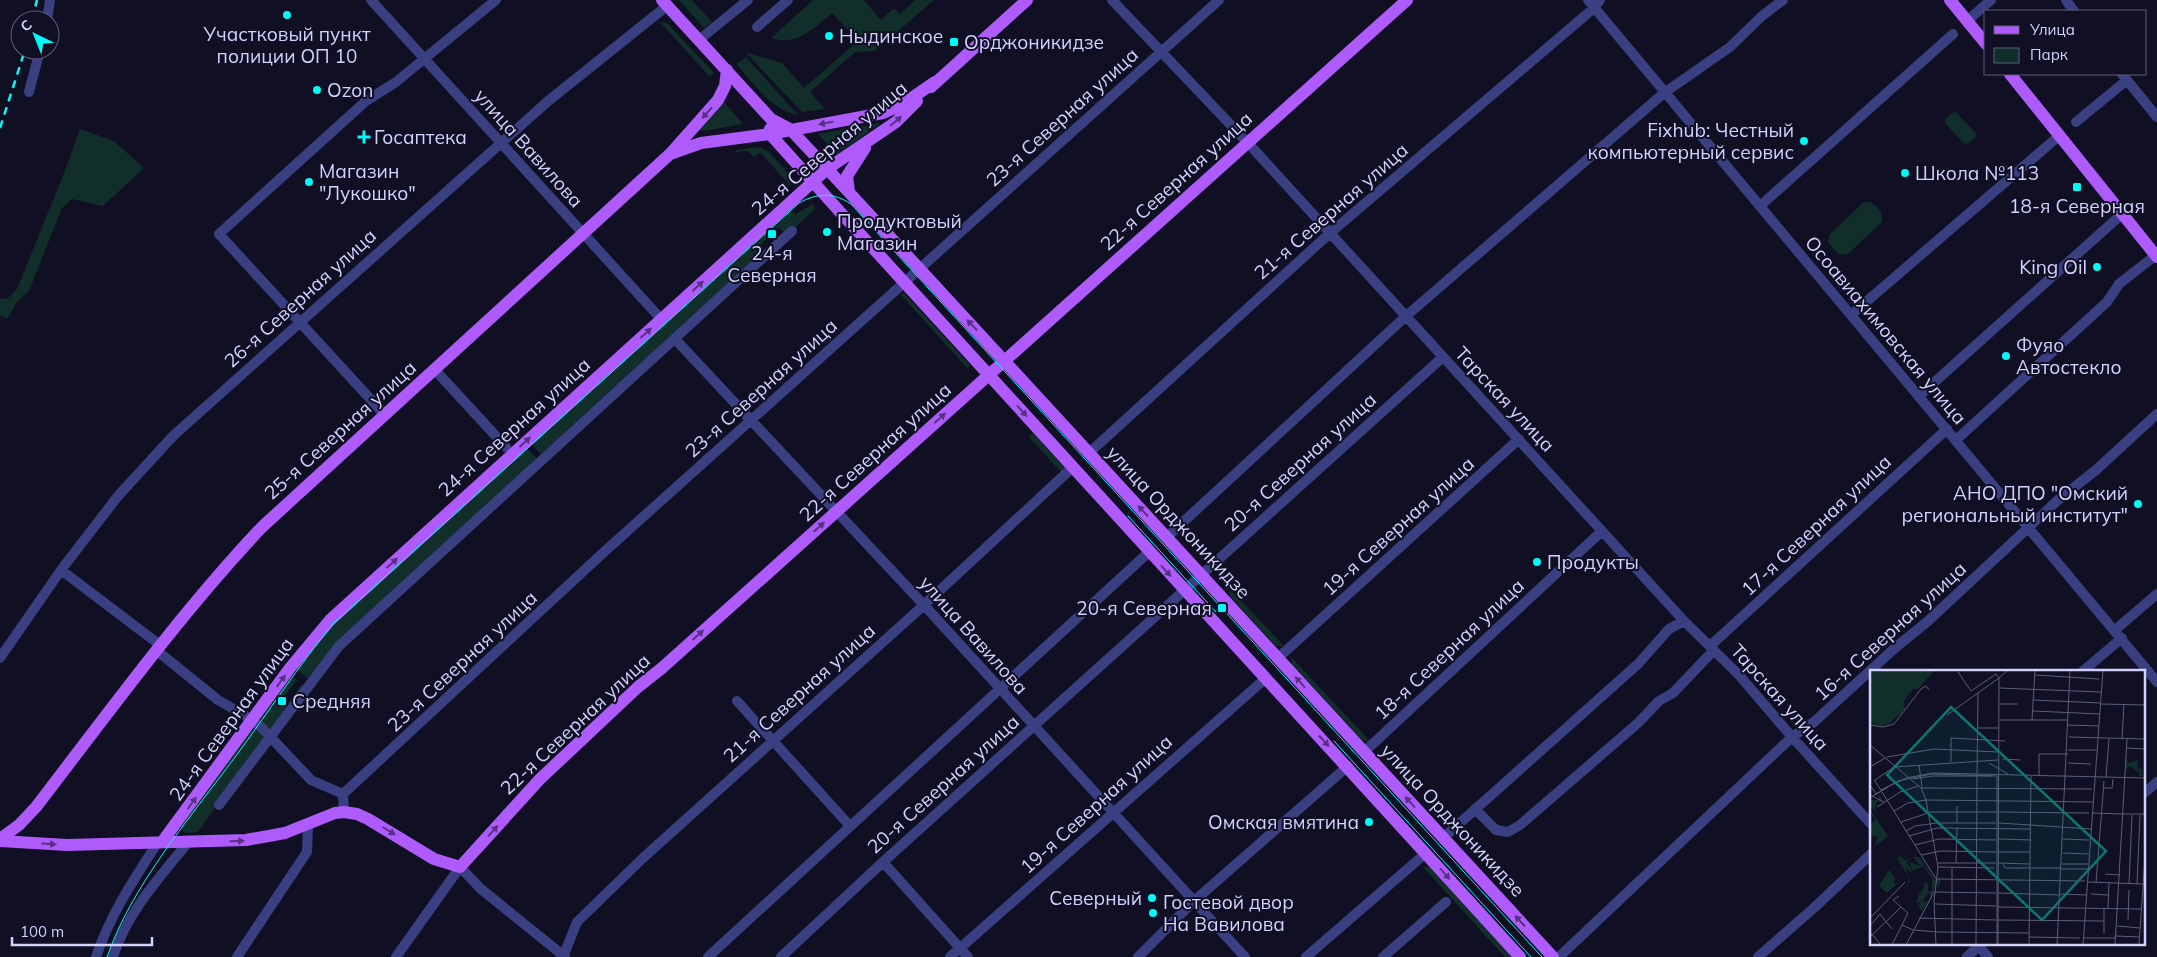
<svg xmlns="http://www.w3.org/2000/svg" width="2157" height="957" font-family="Mulish,sans-serif">
  <rect width="100%" height="100%" fill="#100f24"/>
  <!-- green -->
  <path fill="#122e2a" d="M679 0H692L712 22 704 28Z
    M813 0H864L881 20 894 8 900 14 915 0H934L875 51 855 52 810 92 825 109 802 112 745 52 782 63 804 88 858 41 832 13C814 28 796 47 771 38Z
    M660 22 667 23 714 73 710 77Z
    M746 57 798 115C771 110 754 84 737 65V63Z
    M724 102 743 124 704 131 699 130 701 124Z
    M1956 112 1976 133 1975 138 1967 144 1963 143 1945 123V119L1952 113Z
    M881 123 837 154 818 134Z
    M80 129 114 141 144 168 103 206 72 199 62 208 29 291 17 302 8 318 0 316V299H7L17 289 64 173Z
    M760 147 769 152 795 181 789 185 761 153H759L754 157 748 151 736 152V150Z
    M1864 202C1873 200 1878 208 1882 214V222L1849 253C1839 258 1834 250 1828 242L1829 235Z
    M813 204 815 208 813 211 793 229 790 226 783 232 779 228 757 248 761 253 541 454 529 442 788 210 796 214Z
    M904 293 970 365 967 368 901 295Z
    M1033 433 1065 468 1061 472 1029 437Z
    M527 448 538 460 310 680 296 669 329 628Z
    M1231 590 1284 646H1276L1272 642 1228 594Z
    M1291 657 1369 740 1367 742 1362 740 1292 664Z
    M291 675 297 680 280 703 285 707 302 684 306 686 274 727 269 728 262 722 261 718Z
    M250 731H256L263 733 265 737 198 832 186 833 181 830V826Z
    M1423 867H1430L1512 957H1505Z"/>
  <g fill="none" stroke-linecap="round" stroke-linejoin="round">
    <!-- minor -->
    <path stroke="#3a3f82" stroke-width="10" d="M371 0 661 319
      M1112 0 1248 143 1684 621 1739 675 1792 737 1871 824
      M1588 0 2157 682
      M2066 0 2074 11
      M47 20 50 0
      M1967 21 1991 0
      M757 27 788 0
      M699 40 748 0
      M2122 74 2157 117
      M29 92 40 50
      M2076 122 2127 80
      M1760 206 1953 34
      M1852 314 2060 135
      M675 339 924 605 1245 957
      M435 370 506 447
      M1919 396 2122 214
      M385 415 219 234 366 101 396 82 496 0
      M1956 440 2107 302 2119 284 2156 255
      M1089 453 1329 234 1594 8 1600 0
      M1167 537 1405 317 1664 93 1730 47 1762 16 1783 0
      M61 570 160 645
      M2115 630 2157 594
      M1710 646 1947 429
      M156 650 218 700 244 715 262 728 311 780 343 794
      M0 658 61 570 118 496 173 436 547 102 668 5
      M1278 658 1519 439
      M2083 671 2122 638
      M737 701 850 826
      M1364 752 1602 531
      M2143 794 2157 782
      M219 805 339 646 792 231
      M1475 809 1496 830 1508 832 1520 825 1638 723 1659 701 1673 693 1714 650
      M344 812 343 794 604 552 1219 0
      M1443 838 1638 664 1669 629 1684 621
      M883 862 968 957
      M1976 943 1988 957
      M96 957C110 915 134 879 158 842
      M113 957C127 912 160 877 189 841
      M237 957 307 852 308 825
      M396 957 460 867 481 889 565 957
      M563 957 577 922 643 858 924 605 1073 467
      M708 957 1149 552
      M781 957 883 862 1443 357
      M950 957 1266 678
      M1138 957 1193 902 1348 766
      M1306 957 1426 853
      M1383 957 1446 902
      M1559 957 1792 737 1814 722 1896 647 1927 622 2058 500 2096 470 2157 414
      M1758 957 1815 907 1871 854
      M1967 957 1982 943"/>
    <!-- major -->
    <path stroke="#af5bfc" stroke-width="12" d="M662 0 771 119 790 129 845 188 1553 957
      M1950 0 1986 44
      M2010 74 2157 257
      M931 87 1027 0
      M770 129V134L841 213 1520 957
      M671 153 718 100 725 86 727 70
      M849 192 847 176 865 148
      M0 839 19 825 36 807C109 712 180 614 262 527L670 154 701 143 770 134 883 113 903 104 935 82
      M0 841 67 845 246 840 285 833 335 813 344 812 357 814 368 819 434 859 460 867 540 779 638 687 662 668 1407 0
      M162 842 290 668 330 620 827 169 896 122 917 101"/>
    <!-- tram -->
    <path stroke="#04f8f8" stroke-width="1" d="M1128 516 1216 612
      M1334 741 1531 957
      M107 957C132 885 190 818 235 757 268 713 298 666 334 623L799 203C817 193 833 192 851 204L1542 957"/>
    <!-- rail -->
    <path stroke="#04f8f8" stroke-width="2.5" stroke-dasharray="8 6" stroke-linecap="butt" d="M32 20 37 0
      M0 128 25 50"/>
  </g>
  <!-- one-way arrows -->
  <defs><path id="oneway-solid" d="M-6-.8H1V-3.2L6.5 0L1 3.2V.8H-6Z" transform="scale(1.25)"/></defs>
  <g fill="#583185">
    <use href="#oneway-solid" transform="translate(707 113) rotate(132)"/>
    <use href="#oneway-solid" transform="translate(896 121) rotate(-40)"/>
    <use href="#oneway-solid" transform="translate(826 123) rotate(170)"/>
    <use href="#oneway-solid" transform="translate(698 286) rotate(-42)"/>
    <use href="#oneway-solid" transform="translate(972 325) rotate(-133)"/>
    <use href="#oneway-solid" transform="translate(646 333) rotate(-42)"/>
    <use href="#oneway-solid" transform="translate(1022 411) rotate(48)"/>
    <use href="#oneway-solid" transform="translate(940 418) rotate(-42)"/>
    <use href="#oneway-solid" transform="translate(525 442) rotate(-42)"/>
    <use href="#oneway-solid" transform="translate(1143 511) rotate(-133)"/>
    <use href="#oneway-solid" transform="translate(819 527) rotate(-42)"/>
    <use href="#oneway-solid" transform="translate(392 563) rotate(-42)"/>
    <use href="#oneway-solid" transform="translate(1166 571) rotate(48)"/>
    <use href="#oneway-solid" transform="translate(698 635) rotate(-42)"/>
    <use href="#oneway-solid" transform="translate(281 681) rotate(-54)"/>
    <use href="#oneway-solid" transform="translate(1300 682) rotate(-132)"/>
    <use href="#oneway-solid" transform="translate(1324 741) rotate(47)"/>
    <use href="#oneway-solid" transform="translate(1410 802) rotate(-132)"/>
    <use href="#oneway-solid" transform="translate(192 803) rotate(-54)"/>
    <use href="#oneway-solid" transform="translate(389 831) rotate(32)"/>
    <use href="#oneway-solid" transform="translate(493 831) rotate(-48)"/>
    <use href="#oneway-solid" transform="translate(237 841) rotate(-1)"/>
    <use href="#oneway-solid" transform="translate(49 844) rotate(3)"/>
    <use href="#oneway-solid" transform="translate(1445 874) rotate(48)"/>
    <use href="#oneway-solid" transform="translate(1520 921) rotate(-133)"/>
  </g>
  <!-- markers -->
  <g fill="#04f8f8" stroke="#100f24" stroke-width="2">
    <circle cx="287" cy="15" r="5"/>
    <circle cx="829" cy="36" r="5"/>
    <rect x="949" y="37" width="10" height="10" rx="2.5"/>
    <circle cx="317" cy="90" r="5"/>
    <path d="M361.5 129.5h5v5h5v5h-5v5h-5v-5h-5v-5h5z"/>
    <circle cx="1804" cy="141" r="5"/>
    <circle cx="1905" cy="173" r="5"/>
    <circle cx="309" cy="182" r="5"/>
    <rect x="2072" y="182" width="10" height="10" rx="2.5"/>
    <circle cx="827" cy="232" r="5"/>
    <rect x="767" y="229" width="10" height="10" rx="2.5"/>
    <circle cx="2097" cy="267" r="5"/>
    <circle cx="2006" cy="356" r="5"/>
    <circle cx="2138" cy="504" r="5"/>
    <circle cx="1537" cy="562" r="5"/>
    <rect x="1217" y="603" width="10" height="10" rx="2.5"/>
    <rect x="277" y="696" width="10" height="10" rx="2.5"/>
    <circle cx="1369" cy="822" r="5"/>
    <circle cx="1152" cy="898" r="5"/>
    <circle cx="1153" cy="913" r="5"/>
  </g>
  <g text-anchor="middle" dominant-baseline="central" stroke-width="4" stroke-linejoin="round" paint-order="stroke">
    <!-- poi labels -->
    <g font-size="19" fill="#d3d2fe" stroke="#100f24" text-anchor="start">
      <text x="287" y="34" text-anchor="middle">Участковый пункт<tspan x="287" dy="22">полиции ОП 10</tspan></text>
      <text x="839" y="36">Ныдинское</text>
      <text x="964" y="42">Орджоникидзе</text>
      <text x="327" y="90">Ozon</text>
      <text x="1794" y="130" text-anchor="end">Fixhub: Честный<tspan x="1794" dy="22">компьютерный сервис</tspan></text>
      <text x="374" y="137">Госаптека</text>
      <text x="319" y="171">Магазин<tspan x="319" dy="22">"Лукошко"</tspan></text>
      <text x="1915" y="173">Школа №113</text>
      <text x="2077" y="206" text-anchor="middle">18-я Северная</text>
      <text x="837" y="221">Продуктовый<tspan x="837" dy="22">Магазин</tspan></text>
      <text x="772" y="253" text-anchor="middle">24-я<tspan x="772" dy="22">Северная</tspan></text>
      <text x="2087" y="267" text-anchor="end">King Oil</text>
      <text x="2016" y="345">Фуяо<tspan x="2016" dy="22">Автостекло</tspan></text>
      <text x="2128" y="493" text-anchor="end">АНО ДПО "Омский<tspan x="2128" dy="22">региональный институт"</tspan></text>
      <text x="1547" y="562">Продукты</text>
      <text x="1212" y="608" text-anchor="end">20-я Северная</text>
      <text x="292" y="701">Средняя</text>
      <text x="1359" y="822" text-anchor="end">Oмская вмятина</text>
      <text x="1142" y="898" text-anchor="end">Северный</text>
      <text x="1163" y="902">Гостевой двор<tspan x="1163" dy="22">На Вавилова</tspan></text>
    </g>
    <!-- street labels -->
    <g font-size="19" fill="#d3d2fe" stroke="#100f24">
      <text transform="translate(1062 117) rotate(-42)">23-я Северная улица</text>
      <text transform="translate(529 148) rotate(48)">улица Вавилова</text>
      <text transform="translate(829 148) rotate(-40)">24-я Северная улица</text>
      <text transform="translate(1176 181) rotate(-42)">22-я Северная улица</text>
      <text transform="translate(1331 211) rotate(-41)">21-я Северная улица</text>
      <text transform="translate(300 298) rotate(-42)">26-я Северная улица</text>
      <text transform="translate(1886 330) rotate(50)">Осоавиахимовская улица</text>
      <text transform="translate(761 388) rotate(-42)">23-я Северная улица</text>
      <text transform="translate(1505 399) rotate(47)">Тарская улица</text>
      <text transform="translate(514 427) rotate(-42)">24-я Северная улица</text>
      <text transform="translate(340 430) rotate(-42)">25-я Северная улица</text>
      <text transform="translate(875 452) rotate(-42)">22-я Северная улица</text>
      <text transform="translate(1300 462) rotate(-42)">20-я Северная улица</text>
      <text transform="translate(1179 522) rotate(47)">улица Орджоникидзе</text>
      <text transform="translate(1816 525) rotate(-43)">17-я Северная улица</text>
      <text transform="translate(1398 526) rotate(-42)">19-я Северная улица</text>
      <text transform="translate(1890 631) rotate(-42)">16-я Северная улица</text>
      <text transform="translate(974 635) rotate(48)">улица Вавилова</text>
      <text transform="translate(1449 649) rotate(-43)">18-я Северная улица</text>
      <text transform="translate(462 661) rotate(-43)">23-я Северная улица</text>
      <text transform="translate(799 693) rotate(-42)">21-я Северная улица</text>
      <text transform="translate(1780 697) rotate(48)">Тарская улица</text>
      <text transform="translate(231 719) rotate(-54)">24-я Северная улица</text>
      <text transform="translate(575 724) rotate(-43)">22-я Северная улица</text>
      <text transform="translate(943 784) rotate(-42)">20-я Северная улица</text>
      <text transform="translate(1096 804) rotate(-42)">19-я Северная улица</text>
      <text transform="translate(1453 820) rotate(47)">улица Орджоникидзе</text>
    </g>
  </g>
  <!-- overview -->
  <g transform="translate(1870 670)">
    <rect width="275" height="275" fill="#100f24"/>
    <path d="M0 0H65L47 20 44 18 34 31 35 39 19 54 10 56 0 53ZM256 89 259 93 269 90 267 99 272 98 273 106H268L270 103 260 96 256 100ZM9 124 13 131 7 132 5 140 9 146 1 137V141L18 166 4 177 8 167 0 165V154L5 150 0 142V130H8ZM30 186 36 191 39 186 37 193 42 200 40 192 50 196 43 187H49L65 210 71 207 68 220 71 221 68 222 67 211 61 229 59 223 53 229 55 233 59 230 52 241 48 236 51 232 46 233 49 224 54 218V212L58 214V221H62V208L53 196 40 202 35 195 40 213 38 214V206L27 188ZM19 200 25 209 24 214 28 213 17 223 9 216Z" fill="#122e2a"/>
    <path fill="none" stroke="#5e5d7b" stroke-width="1" d="M165 5 229 9M129 18 231 22M163 30 231 33M129 34H148M231 34 275 35M163 41 230 44M77 45 129 8 126 4 101 21 88 2M130 50H198M162 50 165 0M0 55 13 57 24 54 51 19 56 16 59 20M198 55 229 56M108 58H129M199 67 275 69M252 69 254 34M0 75 51 118 56 130 223 132M256 78 275 79M198 80H227M17 87 64 79 128 82M133 89 150 90M81 92V68L135 71M119 93 138 104M198 93 221 94M49 95 52 117M0 97 15 88M24 97 128 90M107 104 108 23M169 106V84H198M236 107 239 69M36 108 63 103 275 108M43 109 62 106H122M4 110 11 120 36 108M5 110 24 97M0 115 6 124 28 111 61 104 127 106V275M51 118 222 119M234 118H242L243 109M12 122 66 209M0 125 14 132M3 126 18 117M7 137 30 122 48 116M24 141 38 133 56 130 68 197 64 231 66 275M129 142 219 143M223 143 252 144M252 144H275M31 152 61 142H127M87 153V136M129 153 221 159M36 161 45 156 67 153H126M39 166 67 158 161 159M129 169 161 170M193 169 219 170M45 175 69 169 126 170M128 182H160M193 183 219 184M52 185 70 181 126 182M68 193H126M86 193 87 158M128 193 160 194M133 194 135 198H160M192 194H218M68 197 124 198M161 198H192M192 199H219M235 204 250 205M66 209 215 211M218 212 273 214M226 213 234 111M259 214 262 145M267 214 270 145M128 223 191 225M191 224 217 225M221 224 238 225M65 234 126 236M128 237 272 239M238 238 239 213M0 248 35 212M49 248 126 250M128 250 234 251M258 250 259 220M32 255 43 260 68 262 159 263M0 256 10 244 22 259M247 256 270 258M0 262 11 275M234 263V238M246 266 270 267M0 267 31 237M159 267 210 268M213 268H246M22 275 38 243 23 230 29 226M36 275 64 222 126 223M82 275V197M106 275 107 106M128 275 129 8 138 0M159 275 161 106M187 275 200 0M213 275 233 0M245 275 257 69M269 275 275 188"/>
    <path fill="#0f766e" fill-opacity="0.15" stroke="#0f766e" stroke-width="2.5" d="M81 37 236 181 172 250 17 105Z"/>
    <rect width="275" height="275" fill="none" stroke="#d3d2fe" stroke-width="2.5"/>
  </g>
  <!-- legend -->
  <rect x="1984" y="10" width="162" height="65" fill="#100f24" stroke="#5e5d7b"/>
  <rect x="1994" y="26" width="25" height="8" fill="#af5bfc" stroke="#5e5d7b"/>
  <text x="2030" y="35" font-size="15" fill="#d3d2fe">Улица</text>
  <rect x="1994" y="48" width="25" height="15" fill="#122e2a" stroke="#5e5d7b"/>
  <text x="2030" y="60" font-size="15" fill="#d3d2fe">Парк</text>
  <!-- north arrow -->
  <g transform="translate(35 35) rotate(317)"><circle r="24" fill="#100f24" stroke="#5e5d7b"/>
  <path d="M0-4L9 19L0 12L-9 19Z" fill="#04f8f8"/>
  <text y="-8" font-size="14" font-weight="bold" text-anchor="middle" fill="#d3d2fe">С</text>
  </g>
  <!-- scale -->
  <path d="M12 937v8h140v-8" fill="none" stroke="#d3d2fe" stroke-width="2.5"/>
  <text x="20" y="937" font-size="15" fill="#d3d2fe" stroke="#100f24" stroke-width="4" paint-order="stroke">100 m</text>
</svg>
